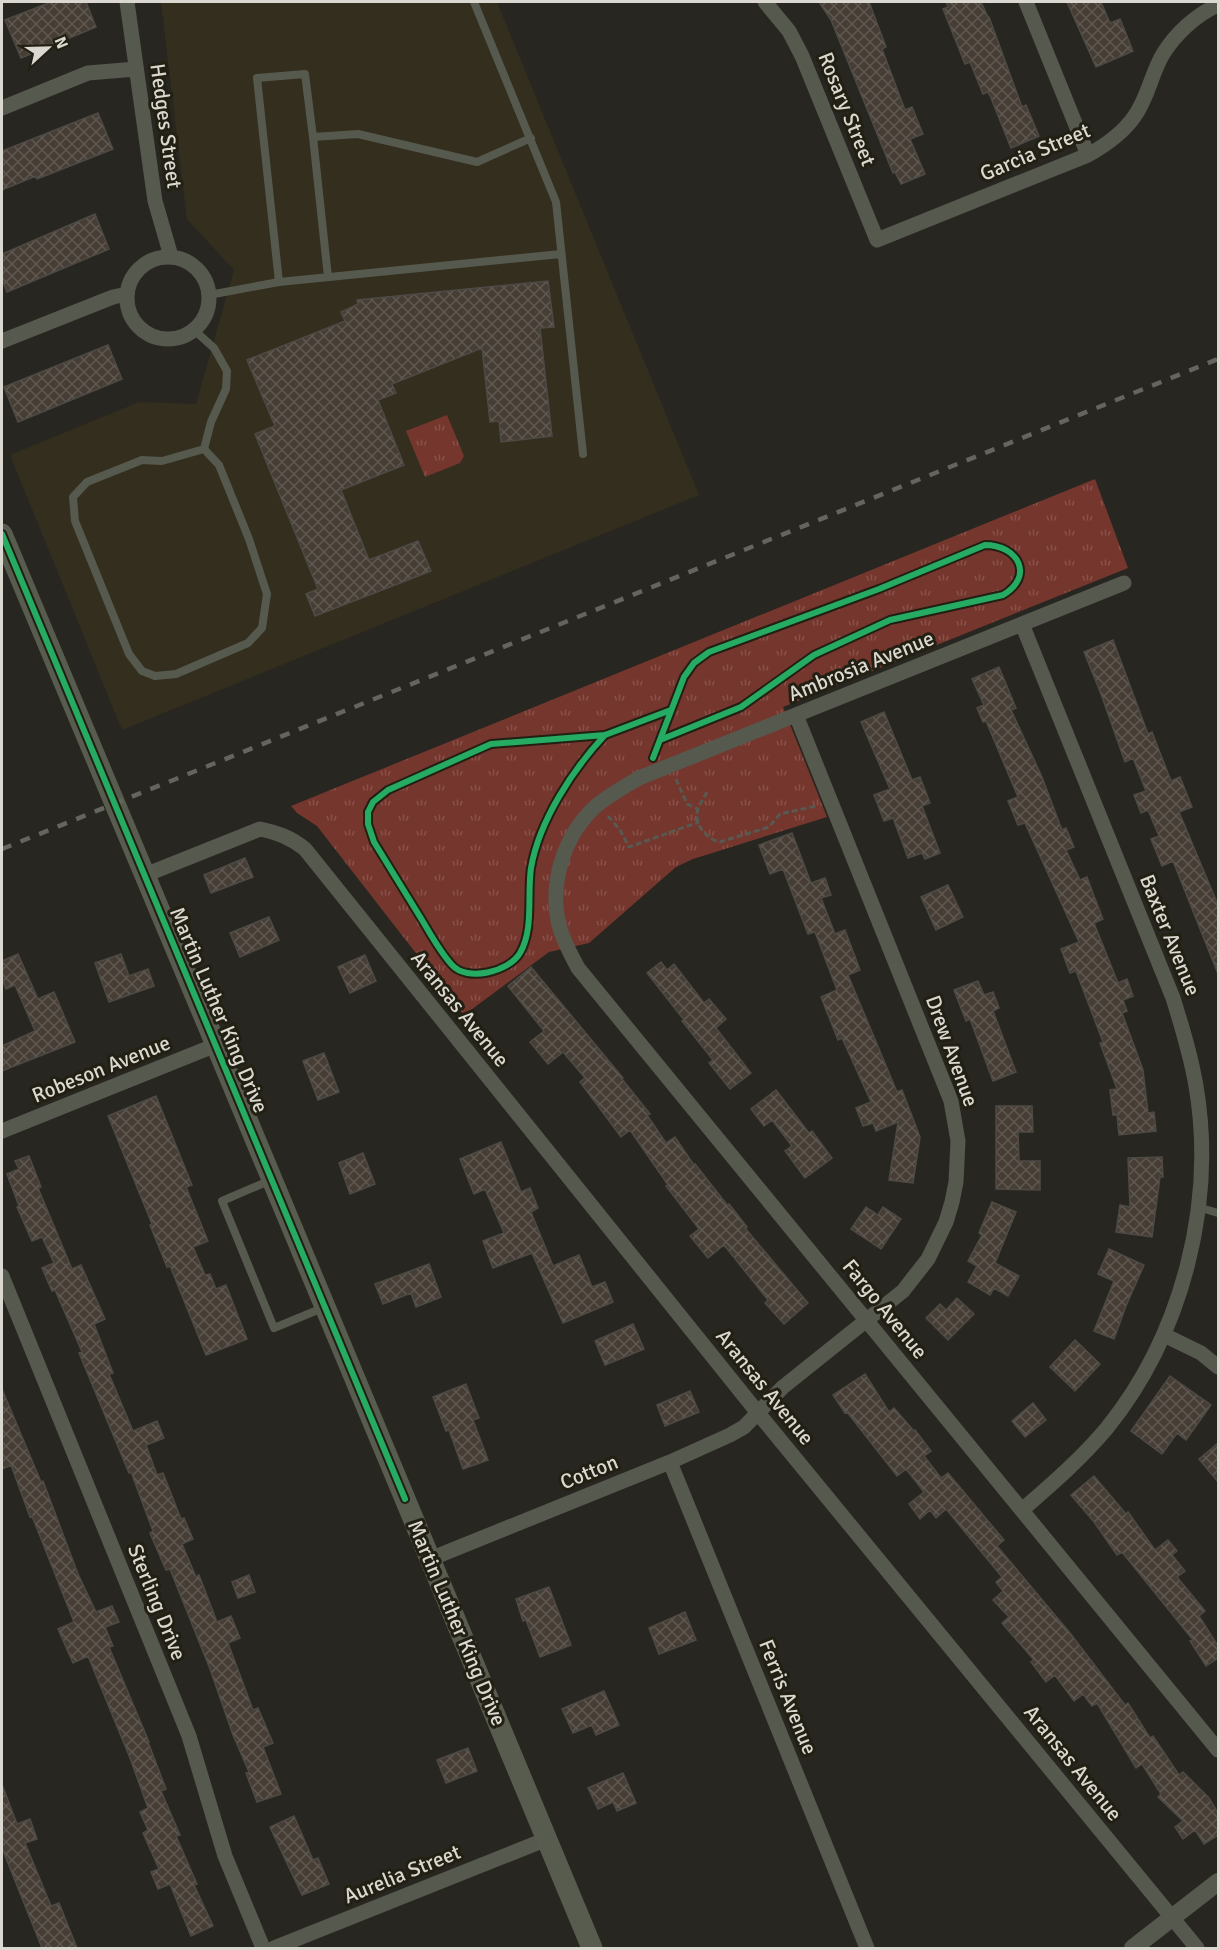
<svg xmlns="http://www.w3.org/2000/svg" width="1220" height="1950" font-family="Signika,sans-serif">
  <defs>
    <pattern id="grass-tufts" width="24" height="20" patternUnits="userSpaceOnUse" patternTransform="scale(1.5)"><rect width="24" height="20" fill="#75362d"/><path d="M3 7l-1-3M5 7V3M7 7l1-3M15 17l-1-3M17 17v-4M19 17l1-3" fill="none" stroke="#88524a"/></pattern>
    <pattern id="building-cross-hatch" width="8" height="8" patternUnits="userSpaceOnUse" patternTransform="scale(1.5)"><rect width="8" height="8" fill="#463e35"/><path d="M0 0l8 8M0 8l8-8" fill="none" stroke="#605951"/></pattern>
  </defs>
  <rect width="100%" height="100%" fill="#282620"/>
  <!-- built -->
  <path fill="#332e1d" d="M161 2H497L699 495 122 730 10 455 139 402 196 404 234 270 187 219Z"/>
  <!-- grass -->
  <path fill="url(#grass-tufts)" d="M447 415 464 456 460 463 425 477 406 431Z
    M1095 479 1128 568 783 707 827 817 693 859 676 867 589 943 549 952 464 1015 317 826 297 813 291 806Z"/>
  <!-- building -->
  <path fill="url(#building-cross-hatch)" stroke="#4d4a46" stroke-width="1.5" d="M51 2H86L96 27 21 58 5 20Z
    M819 2H869L886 47 882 49 905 110 912 107 923 134 910 139 925 174 901 184 895 172 893 173 831 20Z
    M946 2H981L988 17H989L1022 107 1026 105 1039 136 1011 148 991 98 988 92 983 94 970 62 965 64 943 9 948 7Z
    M1067 2H1101L1110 23 1120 19 1133 51 1096 67Z
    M98 113 113 149 37 179 36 176 2 190V151Z
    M95 214 109 249 7 292 2 279V254Z
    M548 281 554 327 540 328 552 436 501 442 499 421 490 422 482 348 392 384 396 393 378 400 404 465 341 490 369 560 418 541 431 571 315 616 306 594 318 589 255 434 275 426 247 360 345 321 341 312 358 304 357 300Z
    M108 345 122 379 18 422 4 387Z
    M1113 640 1148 734 1152 732 1171 781 1180 777 1192 807 1179 812 1218 905V974L1173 861 1162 866 1151 839 1159 836 1148 810 1141 813 1134 795 1146 791 1133 758 1125 762 1101 694 1084 652Z
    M999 667 1016 708 1011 710 1042 777 1062 830 1066 828 1074 847 1066 850 1080 880 1087 877 1094 896 1103 919 1094 923 1118 983 1127 979 1133 996 1123 1000 1127 1011 1122 1013 1143 1070 1148 1113 1154 1112 1156 1131 1119 1135 1117 1115H1113L1110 1090 1117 1089 1100 1043 1103 1042 1076 971 1070 973 1061 949 1079 942 1025 823 1018 825 1008 801 1018 797 986 721 983 722 977 708 984 705 972 679Z
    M884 712 912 780 920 777 930 803 922 806 940 853 925 859 922 853 908 858 893 818 884 821 874 795 890 789 861 722Z
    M792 833 811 883 825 878 831 895 821 898 835 934 845 930 860 970 848 975 897 1092 902 1090 920 1137 913 1183 889 1180 898 1122 876 1131 873 1123 863 1126 856 1108 871 1102 842 1038 838 1040 821 997 837 990 815 932 808 934 783 869 770 874 759 845Z
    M245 858 253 877 211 893 204 875Z
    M948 885 963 917 936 930 921 897Z
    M269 917 279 940 240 957 230 933Z
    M18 954 38 999 54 992 75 1042 2 1071V1046L35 1031 15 985 6 989 2 979V961Z
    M121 954 129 976 148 969 154 986 109 1002 95 963Z
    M365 955 376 981 350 993 338 967Z
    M661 962 667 970 674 964 704 1003 709 999 726 1019 716 1028 751 1073 730 1089 709 1063 713 1060 682 1021 684 1020 647 973Z
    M531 967 623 1078 622 1079 650 1114 647 1115 666 1143 675 1137 694 1165 695 1164 728 1206 729 1204 747 1227 745 1228 808 1303 784 1324 765 1303 768 1300 724 1245 708 1258 690 1236 699 1229 666 1186 668 1185 630 1130 621 1137 580 1082 585 1078 563 1052 548 1064 530 1042 544 1031 508 986Z
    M978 981 984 995 993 992 999 1008 993 1011 1016 1072 993 1081 970 1019 966 1021 954 990Z
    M324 1053 339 1092 318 1100 303 1061Z
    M776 1090 809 1133 812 1131 832 1158 805 1178 785 1151 792 1146 772 1120 764 1126 751 1109Z
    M156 1096 192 1185 186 1187 208 1241 193 1247 205 1275 210 1274 216 1289 226 1285 247 1339 206 1355 170 1266 167 1267 150 1225 152 1224 108 1116Z
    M996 1106H1032L1033 1132H1018L1019 1161H1040V1190L996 1189Z
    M501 1142 521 1192 530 1188 538 1208 531 1212 553 1266 579 1255 592 1287 605 1282 613 1302 563 1323 532 1253 493 1268 483 1241 504 1233 485 1189 474 1194 460 1159Z
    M363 1153 375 1184 350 1194 339 1163Z
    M29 1156 41 1187 38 1188 72 1269 81 1265 105 1319 94 1324 113 1373 109 1374 133 1431 157 1421 164 1438 146 1445 157 1475 163 1473 181 1519 184 1518 193 1539 182 1544 196 1577 199 1575 217 1622 231 1616 240 1638 228 1643 253 1710 258 1708 273 1743 263 1747 281 1794 257 1802 246 1773 249 1772 233 1735 210 1669 170 1569 166 1570 150 1533 153 1531 131 1472 129 1473 79 1353 82 1352 55 1290 52 1291 42 1268 54 1263 42 1237 32 1241 17 1207 19 1206 7 1174 19 1169 15 1161Z
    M1162 1157 1163 1177H1160L1152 1237 1116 1232 1120 1205 1130 1207 1128 1158Z
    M992 1202 1016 1212 995 1263 1019 1276 1008 1296 994 1288 990 1295 968 1282 977 1266 968 1261 982 1235 979 1233Z
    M866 1207 878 1215 883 1207 901 1219 881 1249 851 1229Z
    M1109 1249 1144 1265 1126 1306 1114 1339 1094 1331 1114 1281 1098 1274Z
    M429 1264 441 1297 416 1307 411 1293 383 1304 375 1284Z
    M957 1298 974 1314 948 1340 926 1318 940 1304 946 1310Z
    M633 1324 644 1349 605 1365 595 1341Z
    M1075 1340 1100 1364 1075 1391 1050 1367Z
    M865 1374 889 1412 894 1408 914 1431 915 1430 931 1451 924 1456 941 1478 948 1473 1004 1540 997 1546 1070 1633 1125 1705 1128 1703 1150 1738 1153 1736 1179 1775 1183 1772 1209 1798 1218 1813V1835L1204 1844 1195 1830 1183 1839 1175 1827 1183 1821 1158 1797 1161 1794 1142 1764 1136 1768 1097 1703 1092 1706 1083 1694 1074 1701 1055 1675 1046 1682 1031 1662 1034 1660 1002 1623 1009 1617 993 1600 1003 1591 996 1582 1002 1577 946 1509 936 1518 930 1510 920 1519 909 1504 924 1492 906 1469 897 1476 847 1412 845 1413 833 1395Z
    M1170 1376 1211 1405 1186 1440 1177 1433 1162 1454 1131 1431Z
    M466 1384 479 1418 473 1420 488 1460 463 1469 449 1430 446 1431 433 1397Z
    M2 1389 41 1482 43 1481 78 1574 96 1612 112 1606 119 1622 105 1627 113 1646 109 1647 149 1742H148L166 1789 161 1791 180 1835 176 1836 197 1884 194 1885 213 1926 191 1936 170 1884 158 1889 151 1872 159 1869 143 1833 148 1830 140 1812 148 1808 130 1758 88 1656 73 1663 58 1629 74 1622 32 1516 30 1517 11 1465 2 1469Z
    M690 1391 699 1412 665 1426 657 1405Z
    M1033 1403 1046 1420 1025 1437 1012 1421Z
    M1218 1443V1482L1199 1459Z
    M1094 1476 1126 1514 1128 1512 1155 1550 1168 1540 1177 1551 1172 1555 1185 1571 1177 1577 1205 1611 1199 1616 1218 1646V1658L1206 1666 1190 1641 1193 1640 1122 1552 1117 1555 1094 1522 1071 1495Z
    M249 1575 255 1592 238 1598 232 1582Z
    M549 1587 571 1645 540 1657 526 1620 523 1621 516 1599Z
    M685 1612 696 1640 659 1654 649 1628Z
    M604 1691 619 1725 596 1735 592 1725 573 1733 562 1709Z
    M468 1748 477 1771 446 1783 437 1760Z
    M623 1773 636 1803 617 1811 613 1802 598 1809 588 1788Z
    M3 1787 17 1824 30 1819 37 1839 25 1843 51 1906 59 1903 77 1948H42L2 1848V1788Z
    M294 1816 313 1860 318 1858 329 1884 302 1895 270 1827Z"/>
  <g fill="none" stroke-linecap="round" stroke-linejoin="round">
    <!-- path -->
    <path stroke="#585950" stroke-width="3" stroke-dasharray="6 3" stroke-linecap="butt" d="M676 779 687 804 698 809
      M707 792C704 798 697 807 697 814 696 827 708 840 720 842L769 827 780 814 816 806
      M608 816 620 830 629 847 699 822"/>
    <!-- service -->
    <path stroke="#56594e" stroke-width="8" d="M474 2 556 202 583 454
      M313 137 328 277
      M531 138 477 162 358 134 313 137 305 74 257 78 279 282 561 254
      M209 295 279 282
      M194 330 214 348 227 371 226 389 211 422 204 449 162 461 142 460 87 482 73 497 75 521 129 654 142 671 155 676 176 674 248 643 262 628 267 594 249 539 219 465 204 449
      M271 1180 222 1201 274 1328 325 1307
      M1198 1207 1218 1213"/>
    <!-- minor -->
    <path stroke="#56594e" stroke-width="15" d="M127 2 155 201 171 256
      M765 2 789 31 802 56 877 240 1088 155C1106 145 1122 134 1134 117 1148 98 1151 74 1163 54 1176 33 1196 15 1218 5
      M1026 2 1088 155
      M2 108 88 73 136 69
      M127 298a41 41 0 1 1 82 0a41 41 0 1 1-82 0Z
      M2 341 113 297 127 294
      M1124 583 639 778C624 787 609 795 596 806 565 834 550 880 558 921 562 938 570 953 578 968L1218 1750
      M145 875 260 829C278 833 290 837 305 849L758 1413 1197 1948
      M2 1131 216 1045
      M2 1276 189 1736 225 1856 263 1948
      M1164 1335 1201 1353 1218 1367
      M670 1462 867 1948
      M1022 1510C1052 1484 1082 1458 1107 1428 1182 1335 1216 1204 1196 1086 1191 1056 1182 1027 1173 998L1022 624
      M430 1559 670 1462 730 1435 744 1427 783 1387 903 1291 928 1259 946 1222 952 1202 956 1182 958 1141 951 1101 796 715
      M274 1948 547 1839"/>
    <!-- tertiary -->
    <path stroke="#56594e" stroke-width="18" d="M1133 1948 1218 1882"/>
    <!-- secondary -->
    <path stroke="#585c4e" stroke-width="21" d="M2 534 216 1045 592 1948"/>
    <!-- rail -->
    <path stroke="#64665e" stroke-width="4.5" stroke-dasharray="10 10" stroke-linecap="butt" d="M2 849 1218 359"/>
    <!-- cycleway casing -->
    <g stroke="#221f13" stroke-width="10">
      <path id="cycleway" d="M2 534 405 1499
        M605 735C573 769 539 821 531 868 527 895 534 929 520 953 509 972 467 982 452 965 440 952 431 935 422 920 406 894 390 868 374 842L368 824V812L373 802 388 790 491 744 605 735 671 710
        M653 758 684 677 694 663 709 652 879 589 985 545C1018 545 1035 576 1003 595L890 620 814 655 741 707 660 740"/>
    </g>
    <!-- cycleway -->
    <use href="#cycleway" stroke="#26ab63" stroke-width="6"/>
  </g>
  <g text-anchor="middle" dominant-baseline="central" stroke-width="6" stroke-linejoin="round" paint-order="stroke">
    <!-- street labels -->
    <g font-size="21" fill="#dad8d0" stroke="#221f13">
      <text transform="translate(847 109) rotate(68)">Rosary Street</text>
      <text transform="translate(166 126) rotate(82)">Hedges Street</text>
      <text transform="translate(1035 152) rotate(-23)">Garcia Street</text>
      <text transform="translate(861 666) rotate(-22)">Ambrosia Avenue</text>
      <text transform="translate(1170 935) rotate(68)">Baxter Avenue</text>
      <text transform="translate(460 1009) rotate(51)">Aransas Avenue</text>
      <text transform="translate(219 1010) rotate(67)">Martin Luther King Drive</text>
      <text transform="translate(952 1051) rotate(70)">Drew Avenue</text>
      <text transform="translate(101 1069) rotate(-22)">Robeson Avenue</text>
      <text transform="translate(885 1309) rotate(51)">Fargo Avenue</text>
      <text transform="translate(765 1387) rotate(51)">Aransas Avenue</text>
      <text transform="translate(589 1472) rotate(-22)">Cotton</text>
      <text transform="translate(157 1602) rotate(68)">Sterling Drive</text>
      <text transform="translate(457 1623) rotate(67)">Martin Luther King Drive</text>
      <text transform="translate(788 1697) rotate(68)">Ferris Avenue</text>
      <text transform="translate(1073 1763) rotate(51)">Aransas Avenue</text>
      <text transform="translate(402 1874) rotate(-22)">Aurelia Street</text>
    </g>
  </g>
  <!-- border -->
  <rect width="1220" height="1950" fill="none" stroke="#dad8d0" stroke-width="6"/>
  <!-- north arrow -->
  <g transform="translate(48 48) rotate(68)" stroke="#221f13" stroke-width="4.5" paint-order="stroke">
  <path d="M0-4.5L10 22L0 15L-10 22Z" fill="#dad8d0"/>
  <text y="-9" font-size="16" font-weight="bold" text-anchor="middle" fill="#dad8d0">N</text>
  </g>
</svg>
